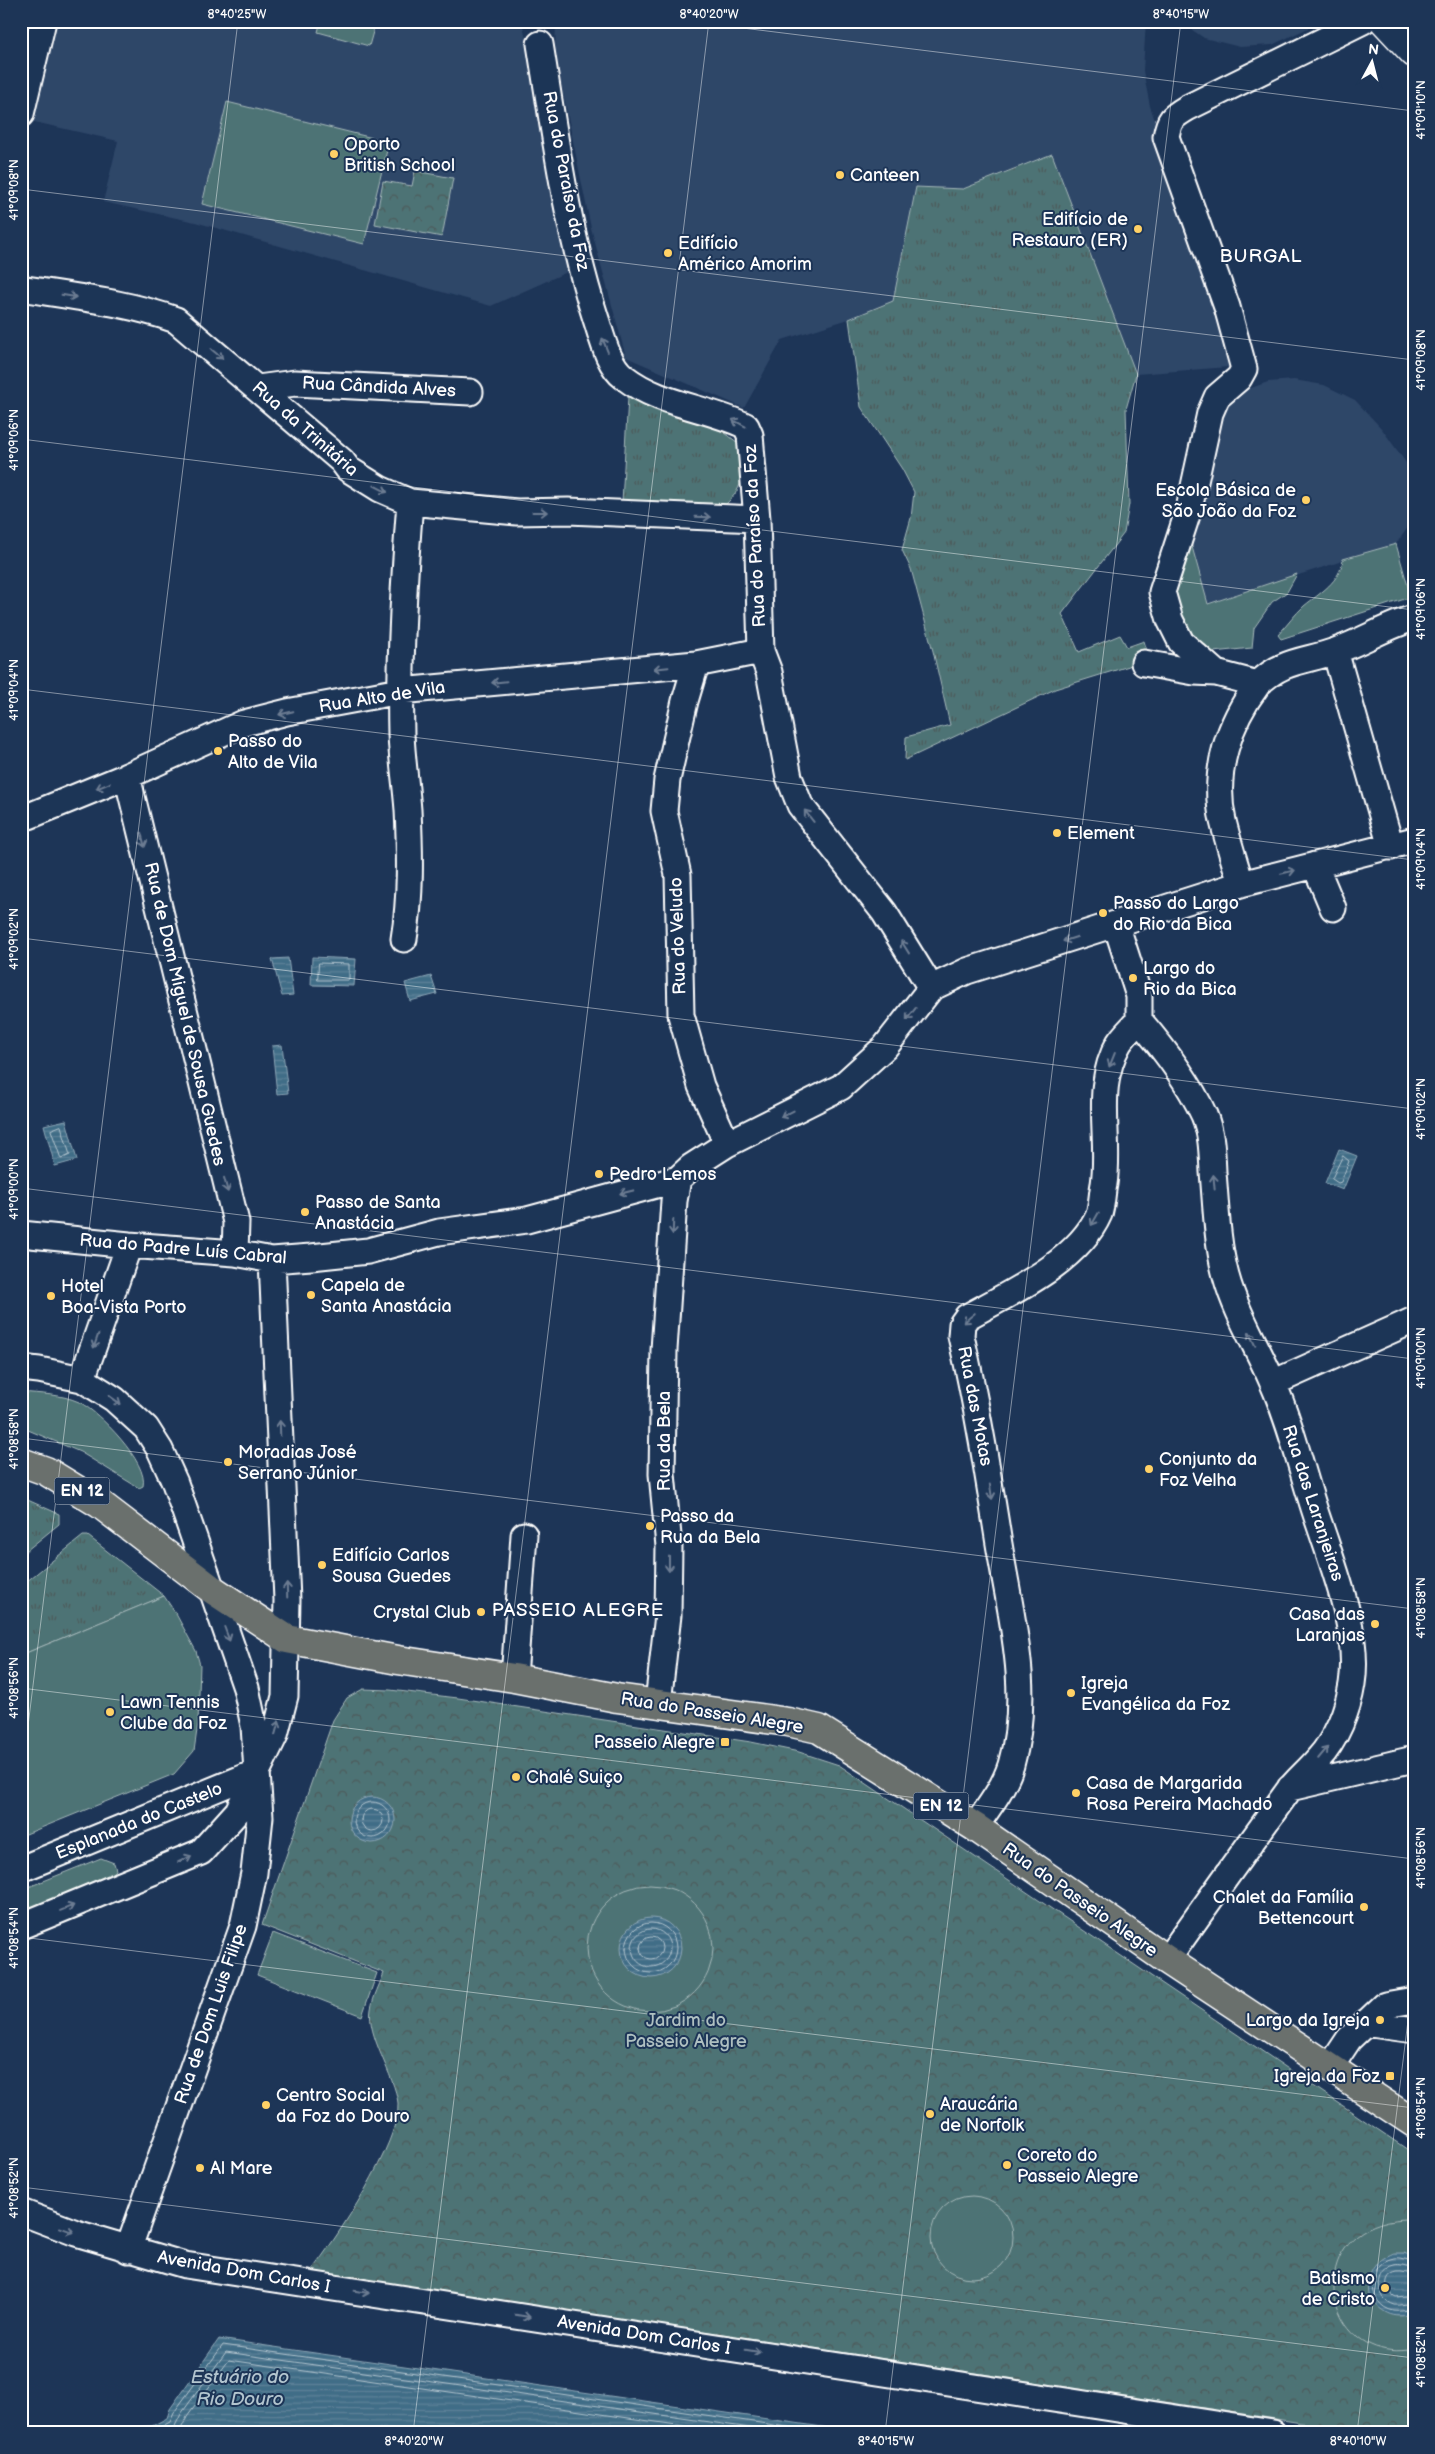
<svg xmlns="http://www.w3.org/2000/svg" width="1435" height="2454" font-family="'Balsamiq Sans',sans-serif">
  <defs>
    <pattern id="grass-tufts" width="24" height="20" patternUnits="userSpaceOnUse" patternTransform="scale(1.25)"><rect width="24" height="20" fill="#4e7375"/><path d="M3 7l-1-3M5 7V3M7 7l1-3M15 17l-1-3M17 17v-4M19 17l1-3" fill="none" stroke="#4d5a5a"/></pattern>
    <pattern id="park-crowns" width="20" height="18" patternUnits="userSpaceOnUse" patternTransform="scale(1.25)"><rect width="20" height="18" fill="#4e7375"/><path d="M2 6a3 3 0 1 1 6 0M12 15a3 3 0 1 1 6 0" fill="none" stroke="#4d5a5a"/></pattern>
    <pattern id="water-rules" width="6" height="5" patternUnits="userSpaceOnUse" patternTransform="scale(1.25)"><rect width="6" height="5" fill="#416d87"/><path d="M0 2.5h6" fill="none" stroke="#5e8399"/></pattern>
  </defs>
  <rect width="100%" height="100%" fill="#1d3557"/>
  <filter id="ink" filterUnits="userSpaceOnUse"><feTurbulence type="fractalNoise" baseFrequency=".02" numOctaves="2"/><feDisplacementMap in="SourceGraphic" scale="10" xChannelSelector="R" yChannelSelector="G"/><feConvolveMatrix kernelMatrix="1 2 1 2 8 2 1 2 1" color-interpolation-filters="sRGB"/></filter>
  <g filter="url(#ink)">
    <!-- built -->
    <path fill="#2e4668" d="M53 21H522L576 268 491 306 195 222 103 202 118 141 30 121Z
      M556 21H1146L1143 71 1150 106 1237 359 1229 367 1136 374 1051 154 962 189 916 187 893 301 849 319 782 340 744 408 626 357 591 228 555 54Z
      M1179 21H1323L1272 45 1240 47 1204 38Z
      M1294 380 1324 385 1355 400 1382 429 1414 474V519L1396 544 1207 604 1189 536 1218 408 1234 394 1268 382Z"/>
    <!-- grass -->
    <path fill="url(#grass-tufts)" stroke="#a6b9ba" d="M1052 154 1136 374 1126 409 1129 504 1124 533 1062 614 1079 652 1120 635 1127 647 1144 641 1147 651 1129 666 1055 689 905 760 906 737 950 725 933 651 911 569 902 550 911 518 914 492 902 469 861 407 849 319 893 301 916 187 963 189Z
      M628 397 720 429 738 443C743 472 747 485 724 506L622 502Z
      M21 1497 59 1514V1524L21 1555Z
      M83 1536H88L164 1596 21 1655V1586Z"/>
    <!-- park -->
    <path fill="url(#park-crowns)" stroke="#a6b9ba" d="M415 171 453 178 442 237 375 224 383 181 412 186Z
      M363 1689 390 1690 458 1698 751 1742 799 1752 839 1765 1414 2154V2433H1367L311 2271C336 2240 401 2141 398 2103 395 2076 366 2035 371 2009 373 1997 380 1984 384 1973L262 1925 333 1720 347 1698Z"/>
    <!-- garden -->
    <path fill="#4e7375" stroke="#a6b9ba" d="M321 21H376L369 46 318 32Z
      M227 102 389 142 364 244 202 204Z
      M1189 536 1208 604 1297 574 1287 592 1272 602 1254 628 1252 648 1213 652 1200 642 1180 619 1173 581Z
      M1396 544 1411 597 1281 639 1278 635C1287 625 1295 614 1304 606 1321 592 1340 582 1343 559Z
      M21 1392C40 1394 61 1394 79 1402 99 1412 149 1463 143 1486L139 1488 80 1452 21 1427Z
      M164 1596 176 1614 196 1651 200 1665 198 1723 194 1751 174 1774 21 1836V1655Z
      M101 1858 114 1863 116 1870 110 1877 21 1912V1890Z
      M587 1948a63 63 0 1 1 126 0a63 63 0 1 1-126 0Z
      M273 1933 377 1973 362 2016 257 1975Z
      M931 2237a41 41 0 1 1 82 0a41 41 0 1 1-82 0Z
      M1404 2219 1414 2221V2349C1323 2368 1296 2226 1404 2219Z"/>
    <!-- water -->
    <path fill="url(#water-rules)" stroke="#8da7b7" d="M312 957 356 959 354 986 311 985Z
      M288 958 293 995 282 996 272 959Z
      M431 976 437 994 410 1001 405 983Z
      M282 1045 288 1093 277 1094 272 1046Z
      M66 1120 77 1160 55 1166 44 1125Z
      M1339 1149 1357 1156 1343 1190 1325 1183Z
      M349 1820a23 23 0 1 1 46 0a23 23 0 1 1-46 0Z
      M621 1948a30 30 0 1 1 60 0a30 30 0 1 1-60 0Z
      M1394 2253H1404L1414 2256V2313C1394 2321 1379 2312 1369 2295 1366 2273 1374 2261 1394 2253Z
      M219 2339 850 2431V2433H21V2431L152 2426 167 2418 170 2409Z"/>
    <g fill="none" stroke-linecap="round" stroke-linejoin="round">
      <!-- shore -->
      <path stroke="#b3c5cf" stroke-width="1" d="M319 963 349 964V980H318Z
        M61 1126 70 1155 61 1159 51 1130Z
        M1343 1156 1349 1161 1341 1182 1338 1183 1332 1179Z
        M354 1820a18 18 0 1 1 36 0a18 18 0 1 1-36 0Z
        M361 1820a11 11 0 1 1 22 0a11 11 0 1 1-22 0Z
        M626 1948a25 25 0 1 1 50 0a25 25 0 1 1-50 0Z
        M632 1948a19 19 0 1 1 38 0a19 19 0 1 1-38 0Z
        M640 1948a11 11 0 1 1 22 0a11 11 0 1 1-22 0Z
        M1414 2261C1407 2260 1401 2257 1395 2258 1366 2263 1366 2306 1394 2311 1401 2312 1407 2310 1414 2309
        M1414 2267C1407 2267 1401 2263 1395 2265 1374 2270 1374 2299 1395 2305 1401 2306 1407 2303 1414 2303
        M1414 2274C1408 2274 1402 2271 1397 2272 1382 2275 1385 2292 1396 2297L1414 2295
        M101 2433 153 2431 170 2422 175 2411 223 2345 829 2433
        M163 2433 175 2426 181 2414 226 2352 785 2433
        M179 2433 187 2417 229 2360 732 2433"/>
      <!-- street casing -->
      <g stroke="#fff" stroke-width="29">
        <path id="street" d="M540 44C555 136 567 230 596 319 602 337 608 365 624 377 660 405 706 407 746 426L750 435 757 519 761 651 769 672 789 777 800 805 884 912 931 988
          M21 114 43 21
          M21 288C73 297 126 302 176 320L342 461 348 469 380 489 410 502 517 512 568 511 757 519
          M258 388 295 383 470 392
          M1335 651 1391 847
          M1144 663 1194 672 1216 673 1258 684C1284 659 1305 662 1335 651 1362 642 1386 626 1414 618
          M696 664 685 701 667 780 664 811 678 875 681 1015 701 1086 727 1144
          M1216 673 1181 642 1170 620 1162 592 1189 509 1210 413 1217 397 1239 378 1244 369 1227 307 1166 137C1169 119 1172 117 1187 108L1363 21
          M127 776 236 1222 235 1253
          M21 817 29 816 127 776 244 723 287 712 400 691 696 664 761 651
          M1315 865 1333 908
          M1241 884C1235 863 1228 842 1223 821 1212 772 1229 722 1258 684
          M1116 924 1139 996V1020
          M404 939C411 896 410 852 408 810 406 784 402 759 401 734 399 657 404 579 410 502
          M1139 1020C1164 1049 1188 1080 1204 1115 1212 1134 1212 1153 1213 1172 1216 1206 1217 1243 1226 1276 1236 1313 1257 1346 1272 1381 1293 1428 1303 1478 1320 1526 1335 1571 1360 1635 1352 1684 1348 1710 1336 1740 1318 1759 1308 1771 1295 1781 1286 1794 1246 1849 1206 1904 1167 1960
          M21 1234 129 1245 235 1253 272 1260 311 1257 368 1251 439 1232 527 1220 678 1179 691 1167 727 1144 841 1087 885 1047 931 988 967 971 1241 884 1414 840
          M21 1368 39 1370 82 1379 114 1399 146 1428 160 1450 175 1483 246 1688 254 1726 260 1817 254 1873 243 1926 128 2250
          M82 1379 129 1245
          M1273 1383 1414 1320
          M514 1678 524 1535
          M658 1703 668 1615 669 1546 662 1474 664 1350 674 1201 678 1179
          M1290 1788 1414 1759
          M975 1827C988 1808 1004 1788 1011 1765 1032 1692 1011 1617 999 1544 988 1474 977 1405 961 1336L962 1324 967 1317C1010 1293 1078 1262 1099 1214 1102 1205 1102 1193 1104 1184 1111 1136 1093 1088 1119 1043 1124 1035 1133 1027 1139 1020
          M21 1869 257 1772
          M21 1926 201 1852 238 1811 275 1735 285 1696 287 1600 272 1260
          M1364 2023 1414 2030
          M1331 2066 1349 2039 1385 2005 1414 2000
          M21 2212 76 2233 185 2265 1273 2433"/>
      </g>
      <!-- secondary casing -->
      <g stroke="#fff" stroke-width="31">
        <path id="secondary" d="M1384 21 1414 53"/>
      </g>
      <!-- primary casing -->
      <g stroke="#fff" stroke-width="31">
        <path id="primary" d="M21 1462 46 1471 100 1504 210 1588 287 1639 398 1660 514 1678 617 1698 788 1722 819 1729 975 1827 1167 1960 1414 2123"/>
      </g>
      <!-- street -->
      <use href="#street" stroke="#1d3557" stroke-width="25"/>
      <!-- secondary -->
      <use href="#secondary" stroke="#1d3557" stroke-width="28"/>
      <!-- primary -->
      <use href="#primary" stroke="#6b706d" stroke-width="28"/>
    </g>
    <!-- one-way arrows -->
    <defs><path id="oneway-shaft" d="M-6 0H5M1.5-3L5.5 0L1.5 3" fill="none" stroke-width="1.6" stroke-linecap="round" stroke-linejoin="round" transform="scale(1.25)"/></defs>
    <g stroke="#6c7c92">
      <use href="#oneway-shaft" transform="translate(69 296) rotate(9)"/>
      <use href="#oneway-shaft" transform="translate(605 345) rotate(-112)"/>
      <use href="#oneway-shaft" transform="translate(217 354) rotate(40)"/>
      <use href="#oneway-shaft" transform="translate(739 423) rotate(-152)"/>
      <use href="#oneway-shaft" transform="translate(381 489) rotate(27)"/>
      <use href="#oneway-shaft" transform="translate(540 512)"/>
      <use href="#oneway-shaft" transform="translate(703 517) rotate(2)"/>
      <use href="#oneway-shaft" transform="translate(661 668) rotate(174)"/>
      <use href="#oneway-shaft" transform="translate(499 682) rotate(174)"/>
      <use href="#oneway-shaft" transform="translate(286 713) rotate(167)"/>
      <use href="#oneway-shaft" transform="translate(103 786) rotate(158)"/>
      <use href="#oneway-shaft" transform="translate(809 816) rotate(-128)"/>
      <use href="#oneway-shaft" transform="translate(143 840) rotate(76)"/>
      <use href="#oneway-shaft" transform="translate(1288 872) rotate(-14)"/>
      <use href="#oneway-shaft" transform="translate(1070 939) rotate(162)"/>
      <use href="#oneway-shaft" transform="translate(905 947) rotate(-122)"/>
      <use href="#oneway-shaft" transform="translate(911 1014) rotate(128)"/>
      <use href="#oneway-shaft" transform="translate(1112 1060) rotate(112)"/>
      <use href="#oneway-shaft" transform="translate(787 1114) rotate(153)"/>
      <use href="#oneway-shaft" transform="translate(1214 1182) rotate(-95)"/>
      <use href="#oneway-shaft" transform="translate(226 1185) rotate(75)"/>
      <use href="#oneway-shaft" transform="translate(627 1192) rotate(166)"/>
      <use href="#oneway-shaft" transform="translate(1095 1219) rotate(120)"/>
      <use href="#oneway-shaft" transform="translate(673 1227) rotate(92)"/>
      <use href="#oneway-shaft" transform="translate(969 1318) rotate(140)"/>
      <use href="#oneway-shaft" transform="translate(1252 1339) rotate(-116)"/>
      <use href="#oneway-shaft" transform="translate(96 1341) rotate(109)"/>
      <use href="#oneway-shaft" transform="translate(115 1400) rotate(36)"/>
      <use href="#oneway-shaft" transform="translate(280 1428) rotate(-92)"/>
      <use href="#oneway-shaft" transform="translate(991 1492) rotate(81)"/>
      <use href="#oneway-shaft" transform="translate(669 1564) rotate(90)"/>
      <use href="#oneway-shaft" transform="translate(287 1590) rotate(-92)"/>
      <use href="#oneway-shaft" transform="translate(227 1634) rotate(69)"/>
      <use href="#oneway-shaft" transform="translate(277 1728) rotate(-74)"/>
      <use href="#oneway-shaft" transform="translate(1323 1753) rotate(-50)"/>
      <use href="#oneway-shaft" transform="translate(185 1859) rotate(-24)"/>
      <use href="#oneway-shaft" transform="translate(67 1908) rotate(-22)"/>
      <use href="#oneway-shaft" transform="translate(67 2230) rotate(20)"/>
      <use href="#oneway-shaft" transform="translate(362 2292) rotate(9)"/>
      <use href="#oneway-shaft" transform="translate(523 2316) rotate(9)"/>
      <use href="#oneway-shaft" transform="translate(753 2351) rotate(9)"/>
    </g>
  </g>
  <!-- ticks -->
  <path fill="none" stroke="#fff" stroke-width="1" stroke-opacity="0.45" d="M686 21 1414 111M21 189 1414 360M21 439 1414 610M21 689 1414 860M21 938 1414 1109M21 1188 1414 1359M21 1438 1414 1609M21 1688 1414 1859M21 1783 238 21M21 1937 1414 2108M21 2187 1414 2358M413 2433 709 21M885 2433 1181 21M1357 2433 1414 1972"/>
  <!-- markers -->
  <g fill="#ffd166" stroke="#1d3557" stroke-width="2">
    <circle cx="334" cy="154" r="5"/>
    <circle cx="840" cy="175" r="5"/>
    <circle cx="1138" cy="229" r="5"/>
    <circle cx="668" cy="253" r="5"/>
    <circle cx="1306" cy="500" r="5"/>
    <circle cx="218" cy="751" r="5"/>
    <circle cx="1057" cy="833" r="5"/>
    <circle cx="1103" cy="913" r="5"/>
    <circle cx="1133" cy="978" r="5"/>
    <circle cx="599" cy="1174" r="5"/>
    <circle cx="305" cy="1212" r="5"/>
    <circle cx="311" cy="1295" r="5"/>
    <circle cx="51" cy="1296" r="5"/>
    <circle cx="228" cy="1462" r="5"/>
    <circle cx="1149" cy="1469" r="5"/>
    <circle cx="650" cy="1526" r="5"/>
    <circle cx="322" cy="1565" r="5"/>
    <circle cx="481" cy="1612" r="5"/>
    <circle cx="1375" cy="1624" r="5"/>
    <circle cx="1071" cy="1693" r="5"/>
    <circle cx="110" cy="1712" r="5"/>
    <rect x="720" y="1737" width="10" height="10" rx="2.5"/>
    <circle cx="516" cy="1777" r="5"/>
    <circle cx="1076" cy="1793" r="5"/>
    <circle cx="1364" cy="1907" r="5"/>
    <circle cx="1380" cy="2020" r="5"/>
    <rect x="1385" y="2071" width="10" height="10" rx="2.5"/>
    <circle cx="266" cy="2105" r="5"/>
    <circle cx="930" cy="2114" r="5"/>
    <circle cx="1007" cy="2165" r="5"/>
    <circle cx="200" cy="2168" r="5"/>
    <circle cx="1385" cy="2288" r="5"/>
  </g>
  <g text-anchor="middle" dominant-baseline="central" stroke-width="4" stroke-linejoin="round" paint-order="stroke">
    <!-- shield labels -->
    <g fill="#1d3557" stroke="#bbc2cd" stroke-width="1">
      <rect x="54.5" y="1477.5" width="55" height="27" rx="4"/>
      <rect x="913.5" y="1792.5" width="55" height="27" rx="4"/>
    </g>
    <g font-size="16" font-weight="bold" fill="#fff">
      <text x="82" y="1491">EN 12</text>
      <text x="941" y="1806">EN 12</text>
    </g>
    <!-- poi labels -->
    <g font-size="18" fill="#fff" stroke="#1d3557" text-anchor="start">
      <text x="344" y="144">Oporto<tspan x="344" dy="21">British School</tspan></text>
      <text x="850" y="175">Canteen</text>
      <text x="1128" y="219" text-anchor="end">Edifício de<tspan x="1128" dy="21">Restauro (ER)</tspan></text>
      <text x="678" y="243">Edifício<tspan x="678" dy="21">Américo Amorim</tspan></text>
      <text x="1296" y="490" text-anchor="end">Escola Básica de<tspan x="1296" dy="21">São João da Foz</tspan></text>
      <text x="228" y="741">Passo do<tspan x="228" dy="21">Alto de Vila</tspan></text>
      <text x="1067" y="833">Element</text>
      <text x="1113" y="903">Passo do Largo<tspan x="1113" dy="21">do Rio da Bica</tspan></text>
      <text x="1143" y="968">Largo do<tspan x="1143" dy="21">Rio da Bica</tspan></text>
      <text x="609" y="1174">Pedro Lemos</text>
      <text x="315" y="1202">Passo de Santa<tspan x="315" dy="21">Anastácia</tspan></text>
      <text x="321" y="1285">Capela de<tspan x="321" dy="21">Santa Anastácia</tspan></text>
      <text x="61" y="1286">Hotel<tspan x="61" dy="21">Boa-Vista Porto</tspan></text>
      <text x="238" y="1452">Moradias José<tspan x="238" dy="21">Serrano Júnior</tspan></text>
      <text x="1159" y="1459">Conjunto da<tspan x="1159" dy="21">Foz Velha</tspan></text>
      <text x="660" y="1516">Passo da<tspan x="660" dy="21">Rua da Bela</tspan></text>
      <text x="332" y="1555">Edifício Carlos<tspan x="332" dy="21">Sousa Guedes</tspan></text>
      <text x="471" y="1612" text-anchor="end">Crystal Club</text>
      <text x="1365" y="1614" text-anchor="end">Casa das<tspan x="1365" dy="21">Laranjas</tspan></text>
      <text x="1081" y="1683">Igreja<tspan x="1081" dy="21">Evangélica da Foz</tspan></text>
      <text x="120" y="1702">Lawn Tennis<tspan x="120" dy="21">Clube da Foz</tspan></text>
      <text x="715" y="1742" text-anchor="end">Passeio Alegre</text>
      <text x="526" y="1777">Chalé Suiço</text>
      <text x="1086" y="1783">Casa de Margarida<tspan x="1086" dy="21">Rosa Pereira Machado</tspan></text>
      <text x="1354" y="1897" text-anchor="end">Chalet da Família<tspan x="1354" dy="21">Bettencourt</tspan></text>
      <text x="1370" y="2020" text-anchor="end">Largo da Igreja</text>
      <text x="1380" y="2076" text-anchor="end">Igreja da Foz</text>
      <text x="276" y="2095">Centro Social<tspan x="276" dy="21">da Foz do Douro</tspan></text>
      <text x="940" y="2104">Araucária<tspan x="940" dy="21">de Norfolk</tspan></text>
      <text x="1017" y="2155">Coreto do<tspan x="1017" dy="21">Passeio Alegre</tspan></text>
      <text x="210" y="2168">Al Mare</text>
      <text x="1375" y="2278" text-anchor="end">Batismo<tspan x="1375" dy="21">de Cristo</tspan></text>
    </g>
    <!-- street labels -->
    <g font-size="18" fill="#fff" stroke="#1d3557">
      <text transform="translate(566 181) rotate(79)">Rua do Paraíso da Foz</text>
      <text transform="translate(379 387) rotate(3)">Rua Cândida Alves</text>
      <text transform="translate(305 429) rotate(41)">Rua da Trinitária</text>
      <text transform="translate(755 536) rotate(-93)">Rua do Paraíso da Foz</text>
      <text transform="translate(382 697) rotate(-9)">Rua Alto de Vila</text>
      <text transform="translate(678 936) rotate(-92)">Rua do Veludo</text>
      <text transform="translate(185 1014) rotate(77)">Rua de Dom Miguel de Sousa Guedes</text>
      <text transform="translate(183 1249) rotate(5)">Rua do Padre Luís Cabral</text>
      <text transform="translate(975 1406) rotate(79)">Rua das Motas</text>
      <text transform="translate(664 1441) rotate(-90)">Rua da Bela</text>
      <text transform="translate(1313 1503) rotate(72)">Rua das Laranjeiras</text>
      <text transform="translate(712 1713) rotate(9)">Rua do Passeio Alegre</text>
      <text transform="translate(139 1821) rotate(-22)">Esplanada do Castelo</text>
      <text transform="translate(1080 1900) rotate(35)">Rua do Passeio Alegre</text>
      <text transform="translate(211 2014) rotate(-71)">Rua de Dom Luis Filipe</text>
      <text transform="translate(244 2272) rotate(10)">Avenida Dom Carlos I</text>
      <text transform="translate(644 2335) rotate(9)">Avenida Dom Carlos I</text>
    </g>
    <!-- park labels -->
    <g font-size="18" fill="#afc0c1" stroke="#1d3557">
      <text x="686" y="2020">Jardim do<tspan x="686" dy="21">Passeio Alegre</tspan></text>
    </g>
    <!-- neighbourhood labels -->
    <g font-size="19" letter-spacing="1" fill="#fff" stroke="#1d3557">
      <text x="1261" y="256">BURGAL</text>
      <text x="578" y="1610">PASSEIO ALEGRE</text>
    </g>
    <!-- water labels -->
    <g font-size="19" font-style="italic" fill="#b3c5cf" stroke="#1d3557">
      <text x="240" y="2377">Estuário do<tspan x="240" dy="22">Rio Douro</tspan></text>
    </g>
  </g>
  <!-- margin -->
  <rect width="1435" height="2454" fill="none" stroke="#1d3557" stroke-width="55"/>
  <!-- north arrow -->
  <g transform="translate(1372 62) rotate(7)" stroke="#1d3557" stroke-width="4" paint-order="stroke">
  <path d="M0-4L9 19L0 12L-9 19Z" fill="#ffffff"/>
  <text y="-8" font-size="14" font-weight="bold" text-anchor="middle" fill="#ffffff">N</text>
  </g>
  <rect x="28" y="28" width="1380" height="2398" fill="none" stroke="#fff" stroke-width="2"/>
  <g font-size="12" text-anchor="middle" fill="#fff">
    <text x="237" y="18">8°40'25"W</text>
    <text x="709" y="18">8°40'20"W</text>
    <text x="1181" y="18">8°40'15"W</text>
    <text transform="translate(1421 110) rotate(-90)" y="4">41°09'10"N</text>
    <text transform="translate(14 190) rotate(-90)" y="4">41°09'08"N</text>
    <text transform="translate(1421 360) rotate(-90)" y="4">41°09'08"N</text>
    <text transform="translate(14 440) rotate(-90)" y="4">41°09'06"N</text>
    <text transform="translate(1421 609) rotate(-90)" y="4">41°09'06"N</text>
    <text transform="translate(14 690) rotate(-90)" y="4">41°09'04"N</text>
    <text transform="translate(1421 859) rotate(-90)" y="4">41°09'04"N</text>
    <text transform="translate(14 939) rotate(-90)" y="4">41°09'02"N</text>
    <text transform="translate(1421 1109) rotate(-90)" y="4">41°09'02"N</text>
    <text transform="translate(14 1189) rotate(-90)" y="4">41°09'00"N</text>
    <text transform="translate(1421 1358) rotate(-90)" y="4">41°09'00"N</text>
    <text transform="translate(14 1439) rotate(-90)" y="4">41°08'58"N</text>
    <text transform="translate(1421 1608) rotate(-90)" y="4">41°08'58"N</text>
    <text transform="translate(14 1688) rotate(-90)" y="4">41°08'56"N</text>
    <text transform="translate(1421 1858) rotate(-90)" y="4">41°08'56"N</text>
    <text transform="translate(14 1938) rotate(-90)" y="4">41°08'54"N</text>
    <text transform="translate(1421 2108) rotate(-90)" y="4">41°08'54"N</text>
    <text transform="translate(14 2188) rotate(-90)" y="4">41°08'52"N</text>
    <text transform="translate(1421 2357) rotate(-90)" y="4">41°08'52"N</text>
    <text x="414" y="2445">8°40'20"W</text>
    <text x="886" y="2445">8°40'15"W</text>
    <text x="1358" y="2445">8°40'10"W</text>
  </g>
</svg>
